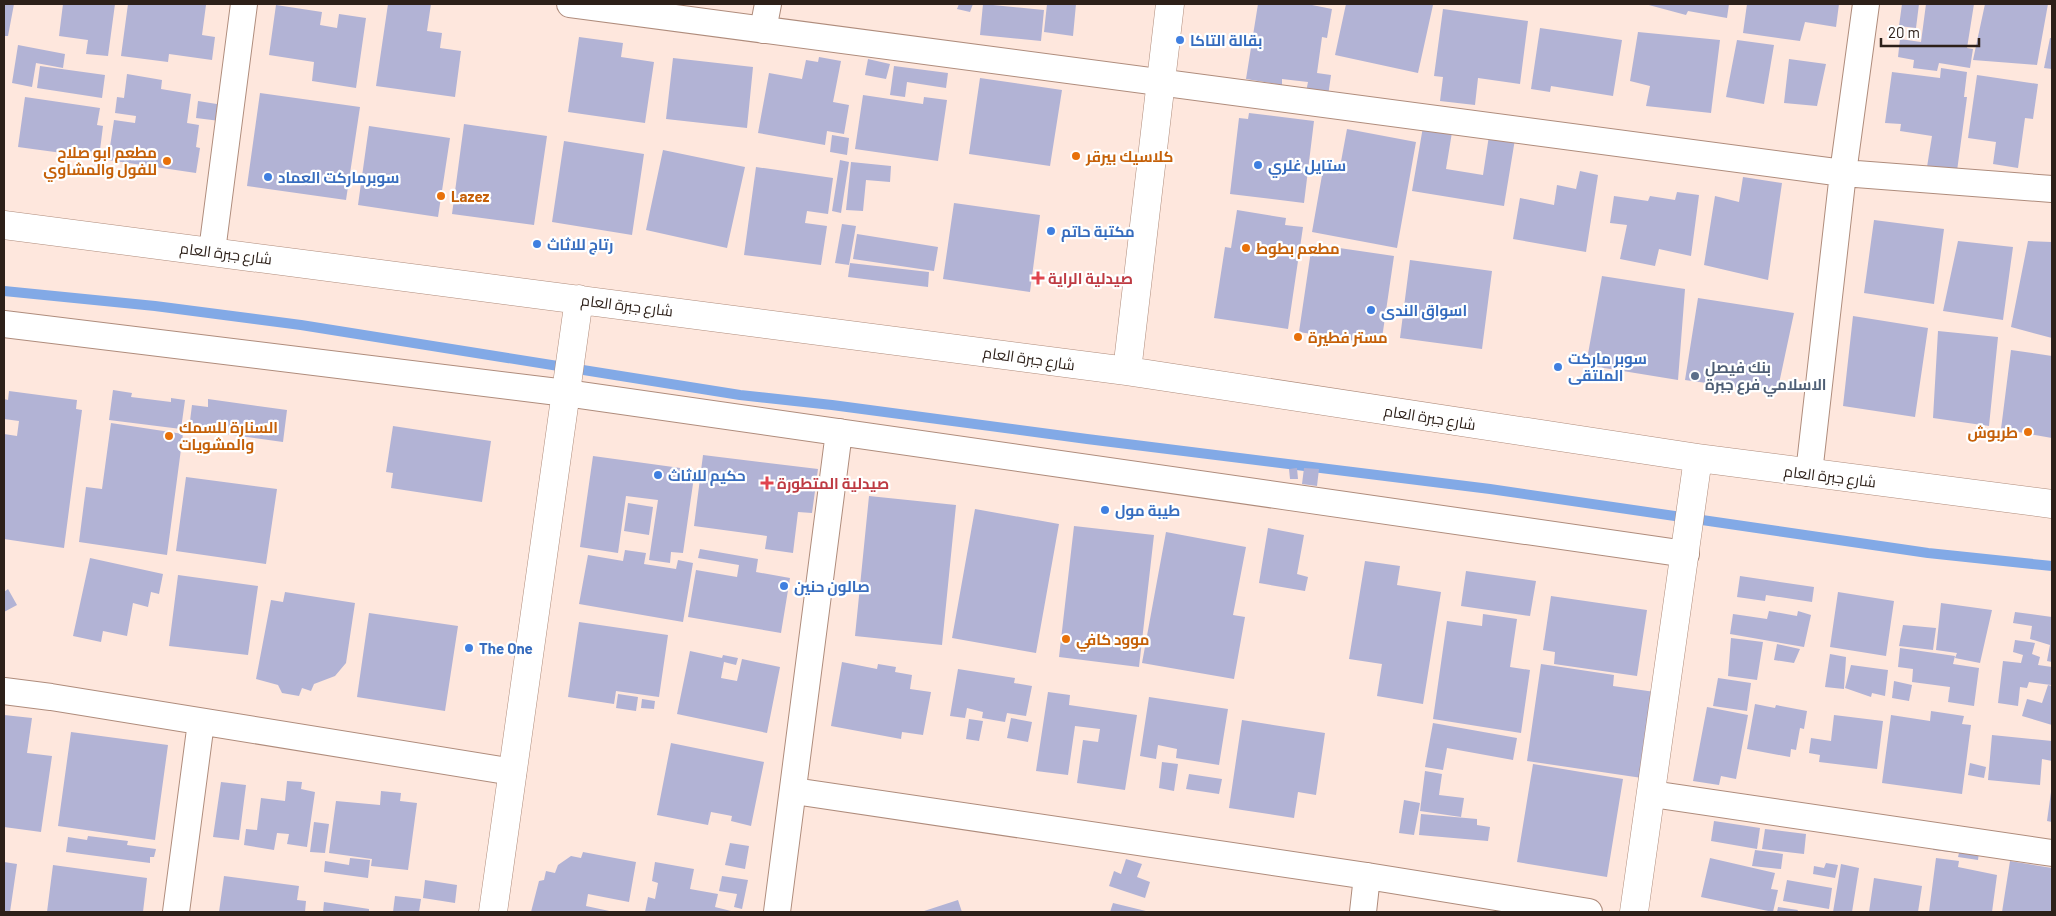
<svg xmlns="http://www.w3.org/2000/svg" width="2056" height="916" font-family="Barlow,Cairo,sans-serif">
  <rect width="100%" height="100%" fill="#fee7dd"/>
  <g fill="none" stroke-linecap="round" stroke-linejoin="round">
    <!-- stream -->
    <path stroke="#82a9e6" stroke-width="10" d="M4 291 155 306 301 325 740 395 832 405 1087 439 1490 489 1928 553 2052 566"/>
  </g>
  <!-- building -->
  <path fill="#b2b3d5" d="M4 4H14L8 36H4Z
    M63 4H115L108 56 86 54 88 40 59 36Z
    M128 4 206 5 202 35 215 37 212 60 169 54 168 62 121 56Z
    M388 4H431L427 31 442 33 440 48 461 51 455 97 376 86Z
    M959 4H973L970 12 957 9Z
    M983 4 1044 10 1041 41 980 35Z
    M1047 4H1076L1073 36 1044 32Z
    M1258 4H1307L1332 9 1327 38 1322 37 1317 73 1331 75 1328 96 1306 92 1308 82 1282 79V85L1246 79Z
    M1346 4 1433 5 1418 73 1335 55Z
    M1645 4H1729L1727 18 1688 11 1686 15Z
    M1747 4H1839L1836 27 1805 22 1800 41 1743 33Z
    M1902 4H1919L1916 28 1899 26Z
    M1926 4H1974L1967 48 1973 49 1970 68 1939 63 1937 71 1913 68 1914 60 1898 57 1900 39 1921 42Z
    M1985 4H2048L2037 65 1973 60Z
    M276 5 322 12 320 25 337 28 339 14 366 18 356 88 312 81 314 62 269 55Z
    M1443 9 1528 21 1520 84 1478 78 1475 105 1440 101 1443 77 1434 76Z
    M1540 28 1622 40 1613 96 1551 86 1550 92 1531 89Z
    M1638 32 1720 40 1711 113 1646 106 1650 86 1630 81Z
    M579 37 623 43 621 57 654 62 645 123 568 112Z
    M2050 38H2052V69L2044 68Z
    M1737 40 1774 45 1764 104 1726 97Z
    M18 45 65 54 63 68 36 63 32 87 12 83Z
    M819 57 841 61 833 102 849 105 844 134 827 131 825 145 758 133 769 73 802 79 806 60 818 62Z
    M673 58 753 67 747 128 666 119Z
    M868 59 890 64 886 79 865 75Z
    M1789 59 1826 64 1817 106 1784 103Z
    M40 66 105 75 102 98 37 88Z
    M894 66 948 73 946 88 907 82 905 97 890 95Z
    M1941 68 1967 72 1964 97H1967L1957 171 1927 167 1932 136 1900 131 1901 124 1885 123 1892 72 1940 78Z
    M127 74 162 80 161 89 191 94 187 123 199 125 196 147 200 148 196 173 108 160 114 120 135 123 136 116 115 113 117 97 124 98Z
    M1977 75 2038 84 2033 119 2025 118 2018 168 1993 164 1996 142 1968 138Z
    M980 78 1062 90 1050 166 969 154Z
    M260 93 360 107 346 200 247 186Z
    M863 95 923 104 924 97 947 100 938 161 855 149Z
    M25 97 100 108 97 125 103 126 99 158 18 147Z
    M198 101 223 105 220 121 196 118Z
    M1249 113 1314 121 1304 203 1230 194 1239 118 1248 119Z
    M1424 121 1453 126 1446 169 1483 175 1490 129 1516 133 1504 206 1412 191Z
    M464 124 547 136 534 225 452 214Z
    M369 126 450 138 438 217 358 205Z
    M1347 129 1416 142 1397 248 1312 232 1324 164 1340 167Z
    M832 135 849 138 847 155 830 152Z
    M564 141 644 154 632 235 552 222Z
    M663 150 745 167 727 248 646 230Z
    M840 160 849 162 841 213 832 211Z
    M851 162 891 166 890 182 866 180 863 211 846 210Z
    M756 167 833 178 828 214 807 211 805 223 827 226 821 265 744 255Z
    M1580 171 1598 175 1586 252 1513 239 1520 198 1554 205 1557 185 1576 189Z
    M1743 177 1782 183 1768 280 1704 265 1715 196 1739 202Z
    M1677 192 1699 195 1691 256 1659 249 1655 266 1620 259 1627 225 1610 223 1614 196 1648 201 1650 196 1675 200Z
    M954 203 1040 215 1030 292 943 279Z
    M1237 210 1286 218 1285 225 1303 227 1288 329 1214 318 1225 247 1231 248Z
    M1874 220 1944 229 1934 304 1864 293Z
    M842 224 856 226 849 265 835 263Z
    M857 234 938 247 934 271 853 259Z
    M1958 241 2013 247 2003 320 1943 311Z
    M2028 241 2052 242V338L2011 327Z
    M1312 244 1394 256 1381 345 1299 332Z
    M1410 260 1492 271 1482 349 1400 338Z
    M850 263 929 272 928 287 848 277Z
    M1602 276 1685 289 1678 380 1586 365Z
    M1698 298 1794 313 1777 393 1685 380Z
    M1853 316 1928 328 1915 417 1843 406Z
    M1938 331 1998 337 1989 426 1933 418Z
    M2011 350 2052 356V438L2001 429Z
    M113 390 132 393 131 397 171 402V398L185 400 181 429 109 420Z
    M9 391 77 400 76 409 82 410 64 548 4 539V434L17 436 19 421 4 419V399L8 400Z
    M208 399 287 410 283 442 189 429 192 405 208 407Z
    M111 423 183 434 167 555 79 542 86 487 102 489Z
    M393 426 491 441 482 502 391 488 393 473 386 472Z
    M703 455 818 469 812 513 798 512 793 553 765 549 767 536 694 526Z
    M593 456 695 470 683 553 671 552 670 563 649 560 658 500 626 496 618 553 580 547Z
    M1297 468 1298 479H1290L1289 469Z
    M1304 468 1319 469 1317 486 1302 484Z
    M186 477 277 489 266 564 176 551Z
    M869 496 956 505 942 645 855 636Z
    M628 503 653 507 649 535 624 531Z
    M975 509 1059 524 1036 653 952 638Z
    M1074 526 1154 535 1139 667 1059 657Z
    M1268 528 1304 535 1297 574 1308 577 1305 591 1259 583Z
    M1166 532 1246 547 1233 615 1245 617 1234 679 1142 663Z
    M700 549 758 559 756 572 790 578 781 633 688 617 696 570 737 577 739 565 698 558Z
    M625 550 646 553 644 564 676 569 678 560 693 563 683 622 579 604 588 555 623 561Z
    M90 558 163 574 159 594 151 592 148 607 133 603 127 636 103 631 101 642 73 636Z
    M1365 561 1400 566 1397 585 1441 592 1423 704 1377 696 1382 664 1349 659Z
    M1466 571 1536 581 1530 616 1461 606Z
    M178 575 258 586 248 655 169 646Z
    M1740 576 1814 587 1812 602 1766 595 1765 601 1737 597Z
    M8 589 17 605 4 612V592Z
    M285 592 355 603 346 663 335 676 314 684 311 691 302 688 299 696 282 693 278 685 256 679 271 600 283 602Z
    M1838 592 1894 601 1886 656 1830 647Z
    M1551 596 1647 610 1637 676 1554 664 1555 652 1543 650Z
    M1941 603 1992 610 1980 663 1955 658 1957 653 1936 650Z
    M1769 611 1797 616 1798 611 1811 615 1804 647 1730 634 1733 614 1767 619Z
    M2015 612 2052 617V662L2047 661 2050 645 2030 639 2032 626 2013 623Z
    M369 613 458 626 445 711 357 697Z
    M1483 614 1517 619 1510 667 1530 670 1521 733 1433 719 1447 621 1482 626Z
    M579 622 668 635 659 697 616 691 614 704 568 697Z
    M1903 625 1936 628 1933 650 1899 646Z
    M1731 638 1763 642 1757 680 1728 676Z
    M2015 640 2035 643 2032 654 2040 657 2038 665 2052 667 2051 685 2029 682 2027 688 2020 687 2018 706 1998 703 2003 661 2021 663 2023 655 2013 652Z
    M1777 644 1800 649 1794 663 1774 660Z
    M1900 648 1955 656 1953 664 1979 668 1974 706 1948 702 1950 687 1912 682 1913 669 1898 667Z
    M690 651 722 658 723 655 738 658 736 665 724 662 721 678 737 681 742 659 780 667 767 733 677 714Z
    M1830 654 1846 657 1844 689 1825 687Z
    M842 662 877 669 878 664 896 667 895 672 912 675 910 689 931 692 923 735 902 732 901 739 831 726Z
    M1541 664 1614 675 1613 686 1655 692 1642 778 1527 761Z
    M1851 665 1888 670 1885 696 1872 693 1871 697 1845 688Z
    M958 669 1015 678 1014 683 1032 686 1026 716 1007 713 1005 722 982 718 983 712 967 708 965 718 950 716Z
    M1718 678 1751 683 1747 711 1713 706Z
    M1894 681 1912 685 1909 701 1892 698Z
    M2048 685 2052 686V725L2022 716 2027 699 2042 703Z
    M1048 692 1070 695 1069 705 1137 715 1125 790 1077 783 1083 740 1098 742 1100 729 1075 726 1068 775 1036 771Z
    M618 694 638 697 636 711 616 708Z
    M1149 697 1228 709 1219 765 1176 758 1177 749 1158 745 1156 759 1140 756Z
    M642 699 655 701 654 709 641 708Z
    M1755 704 1775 708 1776 705 1807 711 1804 729 1800 728 1796 750 1791 749 1790 757 1747 749Z
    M1707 707 1748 715 1736 779 1721 776 1719 785 1693 781Z
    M1931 711 1964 716 1962 724 1971 725 1962 794 1882 783 1891 715 1930 721Z
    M4 715 32 718 27 753 52 756 41 832 4 827Z
    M1834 715 1883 721 1877 769 1819 762 1820 755 1809 753 1811 738 1831 741Z
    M1011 718 1032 722 1028 742 1007 738Z
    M969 719 983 721 979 741 966 739Z
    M1242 720 1325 733 1316 795 1298 792 1294 818 1229 808Z
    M1433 723 1517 738 1513 760 1447 748 1443 770 1425 767Z
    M71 732 168 745 155 840 58 826Z
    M1992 735 2052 741V761L2042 759 2040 785 1988 780Z
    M671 743 764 762 751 826 731 821 732 816 711 812 708 825 657 815Z
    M1162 762 1178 764 1174 791 1159 788Z
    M1970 763 1986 767 1984 778 1968 775Z
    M1533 764 1623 779 1607 877 1517 862Z
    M1425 771 1442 774 1439 795 1464 798 1461 817 1420 811Z
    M1189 774 1222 779 1219 794 1186 789Z
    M287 781 302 782 301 789 315 792 307 847 287 844 289 834 277 833 274 850 244 845 246 829 257 830 261 798 285 801Z
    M221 782 246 785 239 840 213 837Z
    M381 791 401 793 400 801 417 803 408 870 371 866 372 859 329 853 336 801 380 805Z
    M2051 792H2052V822L2047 821Z
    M1404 800 1420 803 1414 835 1399 833Z
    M1421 814 1477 819V825L1490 827 1488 841 1419 835Z
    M1714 821 1760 828 1757 849 1711 841Z
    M314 822 329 824 325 853 310 852Z
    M1765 829 1806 834 1804 854 1762 849Z
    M88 836 128 841 127 845 156 849 154 857H150V863L66 852 68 837 87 840Z
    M1934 838 1980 844 1978 860 1958 857 1959 853 1933 850Z
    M730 843 749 846 745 869 725 865Z
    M1755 850 1783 854 1781 869 1752 866Z
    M583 852 636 862 629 902 588 894 586 906 614 912H531L539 881 544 880 546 871 555 873 558 865 571 856 581 858Z
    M350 858 370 860 368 878 324 872 325 861 349 865Z
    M1710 858 1775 873 1771 889 1778 890 1773 912 1701 897Z
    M1936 858 1959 861 1958 867 1997 875 1992 912H1929Z
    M1126 859 1142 864 1137 877 1150 882 1145 898 1109 886 1114 871 1121 874Z
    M2010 861 2052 868V912H2002Z
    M4 862 17 864 10 912H4Z
    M655 862 694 869 690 889 718 894 715 907 735 912H645L648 897 655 899 658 883 652 881Z
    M1826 863 1838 865 1835 878 1813 874 1814 866 1824 868Z
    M1841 864 1859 868 1852 912H1833Z
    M53 865 147 878 143 912H47Z
    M224 876 299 886 297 900 306 901 305 912H219Z
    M722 876 748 880 742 909 734 907 737 894 719 891Z
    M1874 878 1922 886 1918 912H1869Z
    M425 880 457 885 455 903 423 898Z
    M1787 880 1832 888 1829 909 1783 901Z
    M395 896 421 899 419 912H393Z
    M958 900 962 912H921Z
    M324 902 369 909V912H323Z
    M1113 903 1150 912H1110Z
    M1778 907 1798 910 1797 912H1777Z"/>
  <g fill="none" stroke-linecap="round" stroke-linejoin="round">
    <!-- street casing -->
    <g stroke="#af8c7c" stroke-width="28">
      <path id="street" d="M570 4 1843 173 2052 189
        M763 30 768 4
        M212 251 244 4
        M4 324 566 393 1686 554
        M1809 473 1843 173 1866 4
        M4 691 51 697 513 772
        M794 791 1367 876 1589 912
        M1652 794 2052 853
        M176 912 201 722
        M777 912 839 432
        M1363 912 1367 876"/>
    </g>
    <!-- secondary casing -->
    <g stroke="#af8c7c" stroke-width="29">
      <path id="secondary" d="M4 225 1127 371 1698 458 2052 504
        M1127 371 1170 4
        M493 912 579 299
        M1634 912 1698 458"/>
    </g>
    <!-- street -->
    <use href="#street" stroke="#fff" stroke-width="26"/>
    <!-- secondary -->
    <use href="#secondary" stroke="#fff" stroke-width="28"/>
  </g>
  <!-- markers -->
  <g fill="#3f7fe0" stroke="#fff" stroke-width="2">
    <circle cx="1180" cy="40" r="5"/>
    <circle cx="1258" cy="165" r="5"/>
    <circle cx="268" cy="177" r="5"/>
    <circle cx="1051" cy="231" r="5"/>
    <circle cx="537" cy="244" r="5"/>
    <circle cx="1371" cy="310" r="5"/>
    <circle cx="1558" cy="367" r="5"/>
    <circle cx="658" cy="475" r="5"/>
    <circle cx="1105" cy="510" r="5"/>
    <circle cx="784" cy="586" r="5"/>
    <circle cx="469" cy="648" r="5"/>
  </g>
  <g fill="#e8710a" stroke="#fff" stroke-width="2">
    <circle cx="1076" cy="156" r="5"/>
    <circle cx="167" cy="161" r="5"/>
    <circle cx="441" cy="196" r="5"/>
    <circle cx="1246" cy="248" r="5"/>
    <circle cx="1298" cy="337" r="5"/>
    <circle cx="2028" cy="432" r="5"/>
    <circle cx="169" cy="436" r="5"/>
    <circle cx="1066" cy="639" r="5"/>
  </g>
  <g fill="#e0444e" stroke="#fff" stroke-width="2">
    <path d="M1035.5 270.5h5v5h5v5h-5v5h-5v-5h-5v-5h5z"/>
    <path d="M764.5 475.5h5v5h5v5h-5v5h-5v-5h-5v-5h5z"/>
  </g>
  <circle fill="#5c6f8a" stroke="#fff" stroke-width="2" cx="1695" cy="376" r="5"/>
  <g text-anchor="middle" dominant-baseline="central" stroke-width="4.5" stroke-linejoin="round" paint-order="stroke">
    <!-- shop labels -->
    <g font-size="15" font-weight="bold" fill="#366cbe" stroke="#fff" text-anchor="start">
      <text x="1190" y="40">بقالة التاكا</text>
      <text x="1268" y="165">ستايل غلري</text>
      <text x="278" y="177">سوبرماركت العماد</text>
      <text x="1061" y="231">مكتبة حاتم</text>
      <text x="547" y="244">رتاج للاثاث</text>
      <text x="1381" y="310">اسواق الندى</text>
      <text x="1568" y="358">سوبر ماركت<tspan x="1568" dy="17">الملتقى</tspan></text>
      <text x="668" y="475">حكيم للاثاث</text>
      <text x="1115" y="510">طيبة مول</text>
      <text x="794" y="586">صالون حنين</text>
      <text x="479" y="648">The One</text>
    </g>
    <!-- food labels -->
    <g font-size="15" font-weight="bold" fill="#c56008" stroke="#fff" text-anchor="start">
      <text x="157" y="152" text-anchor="end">مطعم ابو صلاح<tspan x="157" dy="17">للفول والمشاوي</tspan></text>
      <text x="1086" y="156">كلاسيك بيرقر</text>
      <text x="451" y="196">Lazez</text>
      <text x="1256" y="248">مطعم بطوط</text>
      <text x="1308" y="337">مستر فطيرة</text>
      <text x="179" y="427">السنارة للسمك<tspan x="179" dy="17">والمشويات</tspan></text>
      <text x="2018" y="432" text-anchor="end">طربوش</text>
      <text x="1076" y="639">موود كافي</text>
    </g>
    <!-- street labels -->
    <g font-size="15" fill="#2d2019" stroke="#fff">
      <text transform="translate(226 253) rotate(7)">شارع جبرة العام</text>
      <text transform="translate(627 305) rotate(7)">شارع جبرة العام</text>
      <text transform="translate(1029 358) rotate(8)">شارع جبرة العام</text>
      <text transform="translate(1430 417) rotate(9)">شارع جبرة العام</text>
      <text transform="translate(1830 476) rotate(7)">شارع جبرة العام</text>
    </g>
    <!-- health labels -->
    <g font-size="15" font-weight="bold" fill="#be3a42" stroke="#fff" text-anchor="start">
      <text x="1048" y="278">صيدلية الراية</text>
      <text x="777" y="483">صيدلية المتطورة</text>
    </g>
    <!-- service labels -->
    <g font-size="15" font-weight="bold" fill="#4e5e75" stroke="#fff" text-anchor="start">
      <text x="1705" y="367">بنك فيصل<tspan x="1705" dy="17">الاسلامي فرع جبرة</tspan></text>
    </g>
  </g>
  <!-- border -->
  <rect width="2056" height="916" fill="none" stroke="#2d2019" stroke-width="10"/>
  <!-- scale -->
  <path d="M1881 38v8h98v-8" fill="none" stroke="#2d2019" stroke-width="2.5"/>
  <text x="1888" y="38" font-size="15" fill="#2d2019" stroke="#ffffff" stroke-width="4" paint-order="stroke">20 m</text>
</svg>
